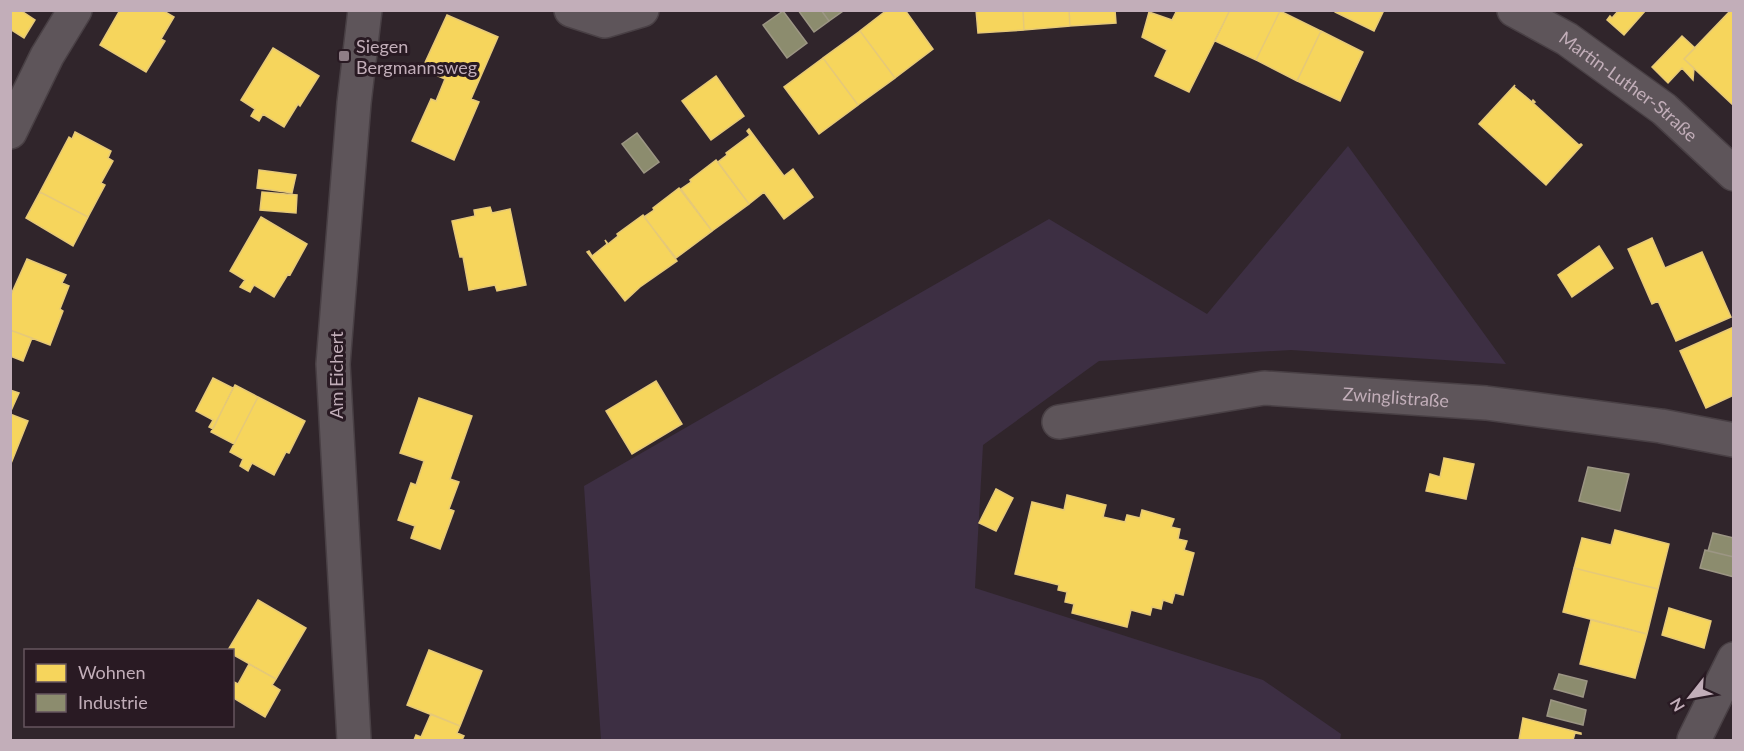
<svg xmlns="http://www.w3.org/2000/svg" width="1744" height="751" font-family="Lato,sans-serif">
  <rect width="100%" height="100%" fill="#30252b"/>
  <!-- green -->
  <path fill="#3d2f43" d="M1348 146 1506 364 1291 350 1099 361 983 445 975 588 1263 680 1341 734 1340 740H601L584 486 1049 219 1207 314Z"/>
  <!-- homes -->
  <path fill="#f6d55c" stroke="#e6c978" stroke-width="1.5" d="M10 10H20L35 20 24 38 10 29Z
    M120 10H162L174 17 161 39 165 41 146 72 100 45Z
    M887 10H905L933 49 895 78 860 31Z
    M976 10H1023L1024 30 978 33Z
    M1023 10H1069L1070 26 1024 30Z
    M1069 10H1115L1116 23 1070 26Z
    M1177 10H1230L1189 92 1155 76 1167 50 1142 37 1149 12 1172 20Z
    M1230 10 1280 11 1256 60 1215 41Z
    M1335 10H1384L1374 31 1335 12Z
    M1619 10H1646L1624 35 1607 20 1610 16 1612 18Z
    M1731 10H1734V106L1684 59Z
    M1280 11 1321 31 1297 81 1256 60Z
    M447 15 498 37 471 99 479 102 454 160 412 141 431 99 436 101 445 79 422 69Z
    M860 31 895 78 858 105 823 58Z
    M1321 31 1363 52 1340 101 1297 81Z
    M1682 36 1695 48 1684 59 1694 68 1693 80 1682 68 1668 83 1652 67Z
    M273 48 319 76 300 106 298 104 284 127 263 114 259 121 251 116 255 109 241 100Z
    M823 58 858 105 819 134 784 87Z
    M716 76 744 116 711 140 682 101Z
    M1515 85 1514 87 1532 102 1533 100 1535 102 1533 103 1579 145 1581 144 1582 145 1546 185 1479 124Z
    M749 129 784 176 793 169 813 197 784 219 764 192 749 204 718 162 727 155 726 153 750 135 747 131Z
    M75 132 111 151 108 158 113 161 101 183 105 185 88 217 40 192 69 137 72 139Z
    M716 160 749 204 712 231 681 189 691 182 690 180Z
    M259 170 296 175 292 193 257 188Z
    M679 188 712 231 676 258 644 217 654 210 653 208Z
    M40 192 88 217 73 246 26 218Z
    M262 192 297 195 296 213 260 210Z
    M490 207 492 213 510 209 526 285 497 291 495 285 469 290 463 257H460L452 221 475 216 474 210Z
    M643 215 677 261 640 287 625 301 587 252 589 251 592 256 607 244 605 240 608 244 618 236 617 234Z
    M261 217 307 244 290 275 288 274 274 297 254 285 250 292 240 287 245 280 230 271Z
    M1652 238 1665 268 1702 252 1731 317 1676 341 1658 301 1652 304 1628 249Z
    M1599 246 1613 268 1572 297 1558 275Z
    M27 259 66 275 62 283 69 286 60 309 63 311 50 345 10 330V297Z
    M1734 327V395L1706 408 1680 351Z
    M10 330 32 338 23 361 10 356Z
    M213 378 233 388 213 429 209 427 213 420 196 411Z
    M656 381 682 424 632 454 606 411Z
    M235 385 258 397 234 444 211 432Z
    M10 390 19 393 10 413Z
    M258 397 305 421 289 453 286 452 274 475 252 463 248 471 240 466 243 459 230 452Z
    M419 398 472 416 450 479 459 482 449 509 454 511 440 549 411 538 415 526 398 520 411 483 416 485 424 461 400 453Z
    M10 414 28 421 10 466Z
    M1444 458 1474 464 1466 499 1426 491 1430 474 1440 477Z
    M996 489 1013 498 996 531 979 523Z
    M1067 495 1106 505 1103 517 1125 522 1127 515 1140 518 1142 510 1174 519 1171 527 1180 529 1178 539 1187 541 1184 550 1194 553 1183 595 1175 593 1172 603 1163 600 1161 609 1152 607 1150 615 1131 610 1127 627 1072 613 1074 604 1065 602 1067 592 1058 590 1059 585 1015 574 1032 502 1064 510Z
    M1615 530 1669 544 1658 589 1574 568 1582 538 1611 545Z
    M1574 568 1658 589 1647 634 1563 612Z
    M258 600 306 628 276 679 232 654V650H228Z
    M1669 608 1711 621 1704 648 1662 635Z
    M1591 620 1647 634 1635 678 1580 664Z
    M429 650 482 671 460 726 407 705Z
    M249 664 276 679 272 685 280 690 265 717 232 697V684L234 682 238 684Z
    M431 714 460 726 457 733 464 736 462 740H414L416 735 421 737Z
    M1523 718 1581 733V734L1575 733 1573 740H1519Z"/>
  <!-- industry -->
  <path fill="#8c8c6e" stroke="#9c9684" stroke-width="1.5" d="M798 10H821L829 21 814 32Z
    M821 10H843V11L829 21Z
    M783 11 807 43 787 58 763 25Z
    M637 133 659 162 644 173 622 144Z
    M1588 467 1629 474 1620 511 1579 501Z
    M1713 533 1734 538V557L1708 551Z
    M1705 550 1734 557V577L1700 568Z
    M1559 674 1587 681 1583 697 1554 689Z
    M1551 700 1586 710 1583 725 1547 716Z"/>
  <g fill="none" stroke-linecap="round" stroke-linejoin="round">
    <!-- minor casing -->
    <g stroke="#494045" stroke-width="36">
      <g id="minor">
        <path d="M571 10 605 21 642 10"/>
        <path id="s1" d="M1514 10 1567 39 1664 109 1734 174"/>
        <path d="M10 132 47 56 75 10"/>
        <path id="s2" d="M1059 422 1264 388 1486 403 1661 426 1734 440"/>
        <path d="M354 740 333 364 354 103 365 10"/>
        <path d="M1694 740 1734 659"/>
      </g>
    </g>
    <!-- minor -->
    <use href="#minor" stroke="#5e555a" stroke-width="33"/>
  </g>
  <!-- markers -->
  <rect fill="#8f7e87" stroke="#291a23" stroke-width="2" x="338" y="50" width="12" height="12" rx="3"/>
  <g text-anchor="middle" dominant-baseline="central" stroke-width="6" stroke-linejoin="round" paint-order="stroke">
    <!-- poi labels -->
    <g font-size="18" fill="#c2aeb9" stroke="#291a23" text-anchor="start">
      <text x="356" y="46">Siegen<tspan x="356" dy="21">Bergmannsweg</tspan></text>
    </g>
    <!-- street labels -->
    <g font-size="18" fill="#c2aeb9" stroke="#291a23">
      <text stroke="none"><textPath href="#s1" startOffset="138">Martin-Luther-Straße</textPath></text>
      <text transform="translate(336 375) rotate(-90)">Am Eichert</text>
      <text stroke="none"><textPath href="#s2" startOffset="340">Zwinglistraße</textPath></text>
    </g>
  </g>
  <!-- border -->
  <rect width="1744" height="751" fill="none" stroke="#c2aeb9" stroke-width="24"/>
  <!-- legend -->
  <rect x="24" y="649" width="210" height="78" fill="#291a23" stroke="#66555f" stroke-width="1.5"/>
  <rect x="36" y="664" width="30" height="18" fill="#f6d55c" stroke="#66555f" stroke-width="1.5"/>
  <text x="78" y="679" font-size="18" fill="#c2aeb9">Wohnen</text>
  <rect x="36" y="694" width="30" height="18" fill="#8c8c6e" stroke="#66555f" stroke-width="1.5"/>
  <text x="78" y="709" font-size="18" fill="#c2aeb9">Industrie</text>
  <!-- north arrow -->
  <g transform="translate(1690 697) rotate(239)" stroke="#291a23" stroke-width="4.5" paint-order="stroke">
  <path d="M0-4.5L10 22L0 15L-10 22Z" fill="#c2aeb9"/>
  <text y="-9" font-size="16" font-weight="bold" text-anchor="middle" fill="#c2aeb9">N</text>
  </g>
</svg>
